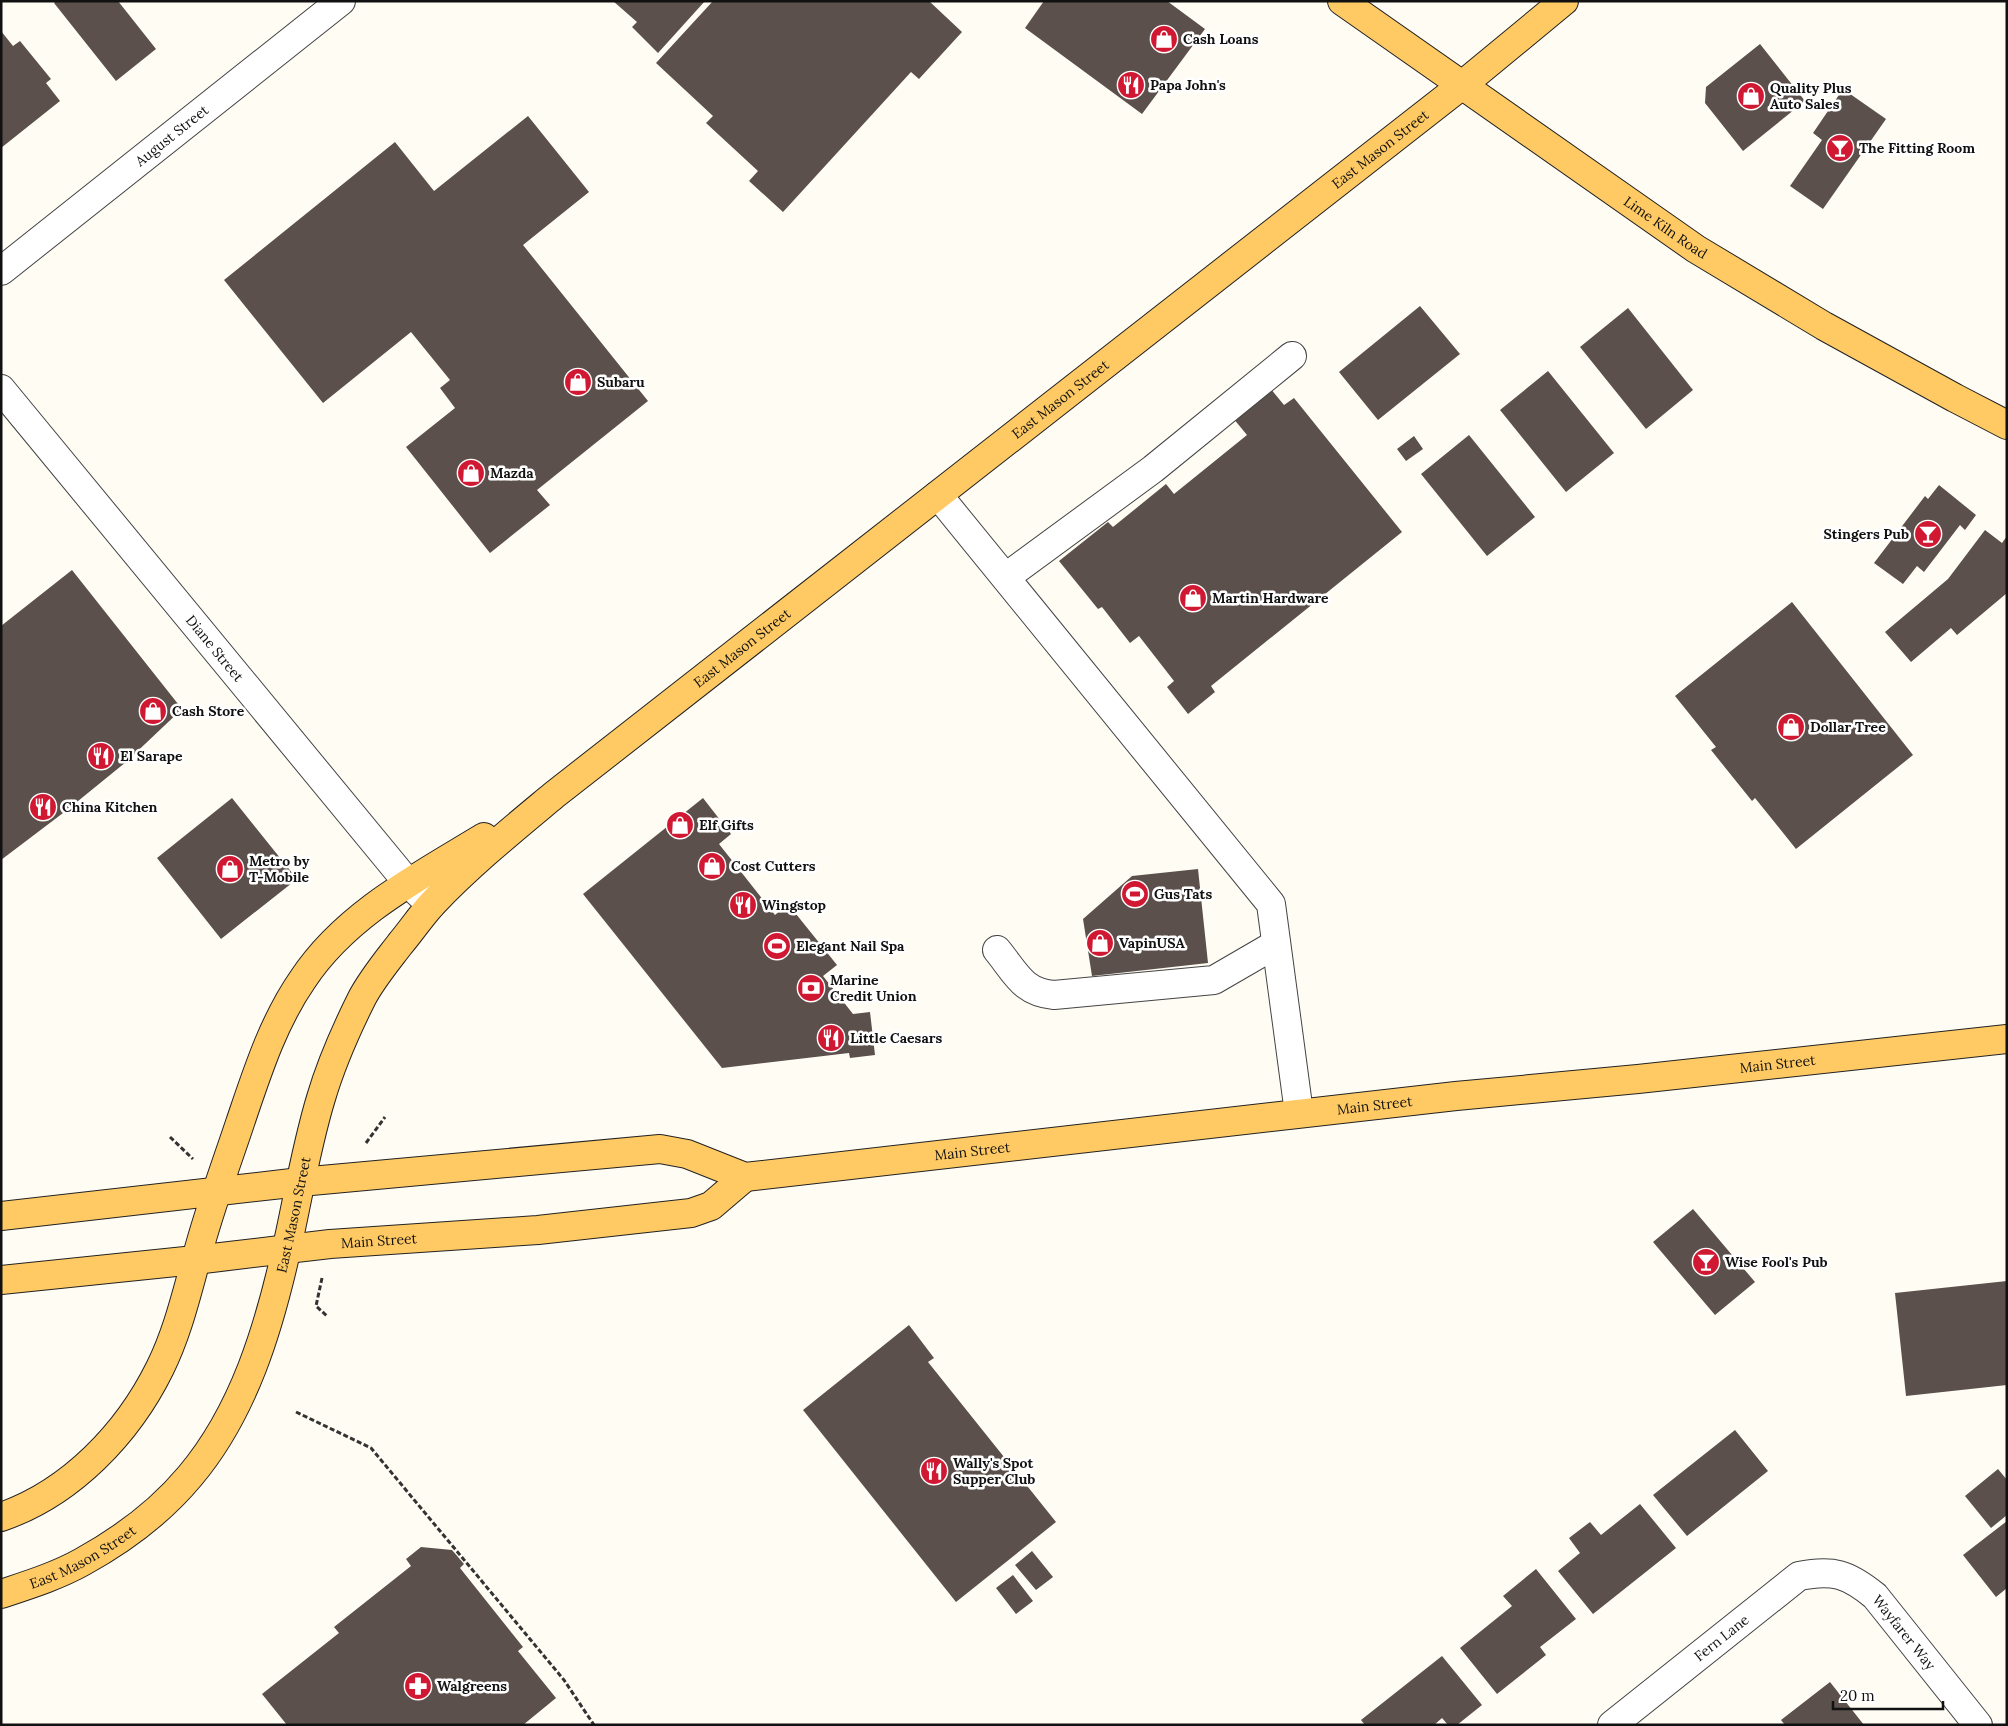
<svg xmlns="http://www.w3.org/2000/svg" width="2008" height="1726" font-family="Lora,serif">
  <rect width="100%" height="100%" fill="#fffcf4"/>
  <!-- building -->
  <path fill="#5b504b" d="M56 1H118L156 49 116 81 54 3Z
    M613 1H705L658 53 632 27 637 22Z
    M713 1H929L962 32 919 79 911 72 783 212 749 181 758 171 706 123 713 116 656 63Z
    M1044 1H1167L1205 29 1142 114 1025 28Z
    M1 31 13 46 20 41 51 79 46 83 60 101 1 148Z
    M1760 44 1805 101 1743 151 1705 103 1706 87Z
    M1843 89 1886 119 1823 209 1790 186 1822 140 1813 133Z
    M528 116 589 192 523 245 648 401 537 490 550 505 490 553 406 447 455 408 440 388 450 380 411 332 323 403 224 280 395 142 434 191Z
    M1420 306 1460 354 1378 420 1339 372Z
    M1628 308 1693 390 1646 429 1580 347Z
    M1548 371 1614 453 1566 492 1500 410Z
    M1265 382 1284 405 1294 398 1402 532 1211 686 1215 692 1188 714 1167 687 1174 681 1139 636 1130 643 1102 607 1098 609 1059 561 1108 522 1113 527 1166 484 1174 494 1247 435 1228 412Z
    M1469 435 1535 517 1487 556 1421 474Z
    M1414 436 1423 449 1406 461 1397 449Z
    M1939 485 1976 515 1965 530 1960 525 1924 572 1917 566 1903 584 1874 563 1925 496 1928 499Z
    M1985 530 2002 543 2007 536V593L1957 635 1951 628 1911 662 1885 632 1948 579Z
    M72 570 182 709 126 762 67 810 1 860V626Z
    M1792 602 1913 755 1796 849 1755 798 1752 801 1711 750 1716 747 1675 696Z
    M232 798 297 879 221 939 157 858Z
    M703 798 731 834 719 844 775 915 788 904 837 965 823 976 853 1014 870 1012 875 1055 850 1058 849 1053 722 1068 583 894Z
    M1198 869 1208 963 1092 976 1083 919 1132 876Z
    M1693 1209 1755 1282 1715 1315 1653 1242Z
    M2007 1281V1385L1906 1396 1895 1293Z
    M909 1325 934 1358 928 1362 1056 1522 956 1602 803 1410Z
    M1735 1430 1768 1471 1687 1536 1653 1495Z
    M1998 1469 2007 1480V1515L1991 1528 1965 1496Z
    M1640 1504 1676 1548 1593 1614 1558 1571 1580 1553 1569 1538 1590 1522 1601 1535Z
    M2007 1521V1588L1996 1597 1963 1555Z
    M421 1547 452 1550 464 1564 460 1568 523 1647 518 1651 556 1698 523 1725H287L262 1694 339 1633 334 1627 411 1566 406 1559Z
    M1032 1551 1053 1577 1036 1590 1015 1565Z
    M1536 1569 1576 1619 1540 1647 1546 1655 1497 1694 1460 1648 1512 1606 1503 1596Z
    M1013 1575 1033 1601 1016 1614 996 1588Z
    M1442 1656 1482 1705 1457 1725H1448L1442 1718 1434 1725H1365L1361 1720Z
    M1830 1682 1864 1725H1785L1781 1720Z"/>
  <g fill="none" stroke-linecap="round" stroke-linejoin="round">
    <!-- minor casing -->
    <g stroke="#444" stroke-width="30">
      <g id="minor">
        <path id="s1" d="M1 271 341 1"/>
        <path id="s2" d="M1 389 408 883 431 905"/>
        <path d="M938 495 1271 904 1299 1113"/>
        <path d="M1006 577 1153 469 1292 356"/>
        <path d="M997 950C1016 973 1022 992 1054 995L1214 980 1276 944"/>
        <path id="s3" d="M1612 1725 1799 1576C1833 1569 1848 1574 1875 1596L1978 1725"/>
      </g>
    </g>
    <!-- major casing -->
    <g stroke="#222" stroke-width="30">
      <g id="major">
        <path id="s4" d="M1342 1 1696 249 1824 326 1955 398 2007 425"/>
        <path id="s5" d="M1 1216 300 1182 660 1149 687 1154 745 1177 1456 1096 1638 1079 2007 1039"/>
        <path id="s6" d="M1 1280 195 1260 330 1244 538 1230 691 1213 711 1206 745 1177"/>
        <path d="M1 1517C71 1493 128 1433 160 1368 177 1334 186 1296 196 1260 208 1213 225 1168 240 1123 257 1073 273 1022 303 979 346 914 420 876 484 837"/>
        <path id="s7" d="M1 1594C28 1585 57 1576 82 1562 122 1540 160 1512 190 1476 244 1412 269 1328 287 1247 298 1198 306 1147 321 1098 331 1064 346 1030 362 998 372 979 387 961 400 944 411 931 421 916 432 904 470 864 512 830 554 795L1461 86 1564 1"/>
      </g>
    </g>
    <!-- path -->
    <path stroke="#333" stroke-width="3" stroke-dasharray="5 2.5" stroke-linecap="butt" d="M170 1137 193 1159
      M366 1143 385 1117
      M322 1278 316 1306 327 1316
      M296 1412 371 1448 564 1680 594 1725"/>
    <!-- minor -->
    <use href="#minor" stroke="#fff" stroke-width="28"/>
    <!-- major -->
    <use href="#major" stroke="#ffca64" stroke-width="28"/>
  </g>
  <!-- icons -->
  <defs>
    <g id="shop-disc" transform="scale(1.4375)"><circle r="9.5" fill="#d11833" stroke="#fff"/><path d="M-5-2.5h2.3a2.7 3.5 0 0 1 5.4 0H5L5.5 6h-11ZM-1.5-2.5h3a1.5 2.3 0 0 0-3 0Z" fill="#fff"/></g>
    <g id="restaurant-disc" transform="scale(1.4375)"><circle r="9.5" fill="#d11833" stroke="#fff"/><path d="M-5-6h1v4h1v-4h1v4h1v-4h1v5L-1.5 .5V6h-2V.5L-5-1ZM5-6V6H3V1.5H1.5Q1.5-4 5-6Z" fill="#fff"/></g>
    <g id="bar-disc" transform="scale(1.4375)"><circle r="9.5" fill="#d11833" stroke="#fff"/><path d="M-6-5H6L.8 .8V4.5H3.5V6h-7V4.5H-.8V.8Z" fill="#fff"/></g>
    <g id="stadium-disc" transform="scale(1.4375)"><circle r="9.5" fill="#d11833" stroke="#fff"/><path d="M0-5a6.5 5 0 1 0 0 10a6.5 5 0 1 0 0-10ZM-3.5-1.8h7v3.6h-7Z" fill="#fff"/></g>
    <g id="bank-disc" transform="scale(1.4375)"><circle r="9.5" fill="#d11833" stroke="#fff"/><path d="M-6-4H6V4H-6ZM0-2.3a2.3 2.3 0 1 0 0 4.6a2.3 2.3 0 1 0 0-4.6Z" fill="#fff"/></g>
    <g id="pharmacy-disc" transform="scale(1.4375)"><circle r="9.5" fill="#d11833" stroke="#fff"/><path d="M-2-6h4v4h4v4h-4v4h-4v-4h-4v-4h4Z" fill="#fff"/></g>
  </defs>
  <g fill-rule="evenodd">
    <use href="#shop-disc" x="1164" y="39"/>
    <use href="#restaurant-disc" x="1131" y="85"/>
    <use href="#shop-disc" x="1751" y="96"/>
    <use href="#bar-disc" x="1840" y="148"/>
    <use href="#shop-disc" x="578" y="382"/>
    <use href="#shop-disc" x="471" y="473"/>
    <use href="#bar-disc" x="1928" y="534"/>
    <use href="#shop-disc" x="1193" y="598"/>
    <use href="#shop-disc" x="153" y="711"/>
    <use href="#shop-disc" x="1791" y="727"/>
    <use href="#restaurant-disc" x="101" y="756"/>
    <use href="#restaurant-disc" x="43" y="807"/>
    <use href="#shop-disc" x="680" y="825"/>
    <use href="#shop-disc" x="712" y="866"/>
    <use href="#shop-disc" x="230" y="869"/>
    <use href="#stadium-disc" x="1135" y="894"/>
    <use href="#restaurant-disc" x="743" y="905"/>
    <use href="#shop-disc" x="1100" y="943"/>
    <use href="#stadium-disc" x="777" y="946"/>
    <use href="#bank-disc" x="811" y="988"/>
    <use href="#restaurant-disc" x="831" y="1038"/>
    <use href="#bar-disc" x="1706" y="1262"/>
    <use href="#restaurant-disc" x="934" y="1471"/>
    <use href="#pharmacy-disc" x="418" y="1686"/>
  </g>
  <g text-anchor="middle" dominant-baseline="central" stroke-width="5" stroke-linejoin="round" paint-order="stroke">
    <!-- poi labels -->
    <g font-size="14" font-weight="bold" fill="#111" stroke="#fff" text-anchor="start">
      <text x="1183" y="39">Cash Loans</text>
      <text x="1150" y="85">Papa John's</text>
      <text x="1770" y="88">Quality Plus<tspan x="1770" dy="16">Auto Sales</tspan></text>
      <text x="1859" y="148">The Fitting Room</text>
      <text x="597" y="382">Subaru</text>
      <text x="490" y="473">Mazda</text>
      <text x="1909" y="534" text-anchor="end">Stingers Pub</text>
      <text x="1212" y="598">Martin Hardware</text>
      <text x="172" y="711">Cash Store</text>
      <text x="1810" y="727">Dollar Tree</text>
      <text x="120" y="756">El Sarape</text>
      <text x="62" y="807">China Kitchen</text>
      <text x="699" y="825">Elf Gifts</text>
      <text x="249" y="861">Metro by<tspan x="249" dy="16">T-Mobile</tspan></text>
      <text x="731" y="866">Cost Cutters</text>
      <text x="1154" y="894">Gus Tats</text>
      <text x="762" y="905">Wingstop</text>
      <text x="1119" y="943">VapinUSA</text>
      <text x="796" y="946">Elegant Nail Spa</text>
      <text x="830" y="980">Marine<tspan x="830" dy="16">Credit Union</tspan></text>
      <text x="850" y="1038">Little Caesars</text>
      <text x="1725" y="1262">Wise Fool's Pub</text>
      <text x="953" y="1463">Wally's Spot<tspan x="953" dy="16">Supper Club</tspan></text>
      <text x="437" y="1686">Walgreens</text>
    </g>
    <!-- street labels -->
    <g font-size="14" fill="#111" stroke="#fff">
      <text stroke="none"><textPath href="#s1" startOffset="218">August Street</textPath></text>
      <text stroke="none"><textPath href="#s7" startOffset="2068">East Mason Street</textPath></text>
      <text stroke="none"><textPath href="#s4" startOffset="395">Lime Kiln Road</textPath></text>
      <text stroke="none"><textPath href="#s7" startOffset="1662">East Mason Street</textPath></text>
      <text stroke="none"><textPath href="#s2" startOffset="336">Diane Street</textPath></text>
      <text stroke="none"><textPath href="#s7" startOffset="1258">East Mason Street</textPath></text>
      <text stroke="none"><textPath href="#s5" startOffset="1791">Main Street</textPath></text>
      <text stroke="none"><textPath href="#s5" startOffset="1386">Main Street</textPath></text>
      <text stroke="none"><textPath href="#s5" startOffset="981">Main Street</textPath></text>
      <text stroke="none"><textPath href="#s7" startOffset="510">East Mason Street</textPath></text>
      <text stroke="none"><textPath href="#s6" startOffset="380">Main Street</textPath></text>
      <text stroke="none"><textPath href="#s7" startOffset="90">East Mason Street</textPath></text>
      <text stroke="none"><textPath href="#s3" startOffset="368">Wayfarer Way</textPath></text>
      <text stroke="none"><textPath href="#s3" startOffset="140">Fern Lane</textPath></text>
    </g>
  </g>
  <!-- border -->
  <rect width="2008" height="1726" fill="none" stroke="#111111" stroke-width="5"/>
  <!-- scale -->
  <path d="M1833 1701v8h110v-8" fill="none" stroke="#111111" stroke-width="2.5"/>
  <text x="1840" y="1701" font-size="15" fill="#111111" stroke="#ffffff" stroke-width="4" paint-order="stroke">20 m</text>
</svg>
